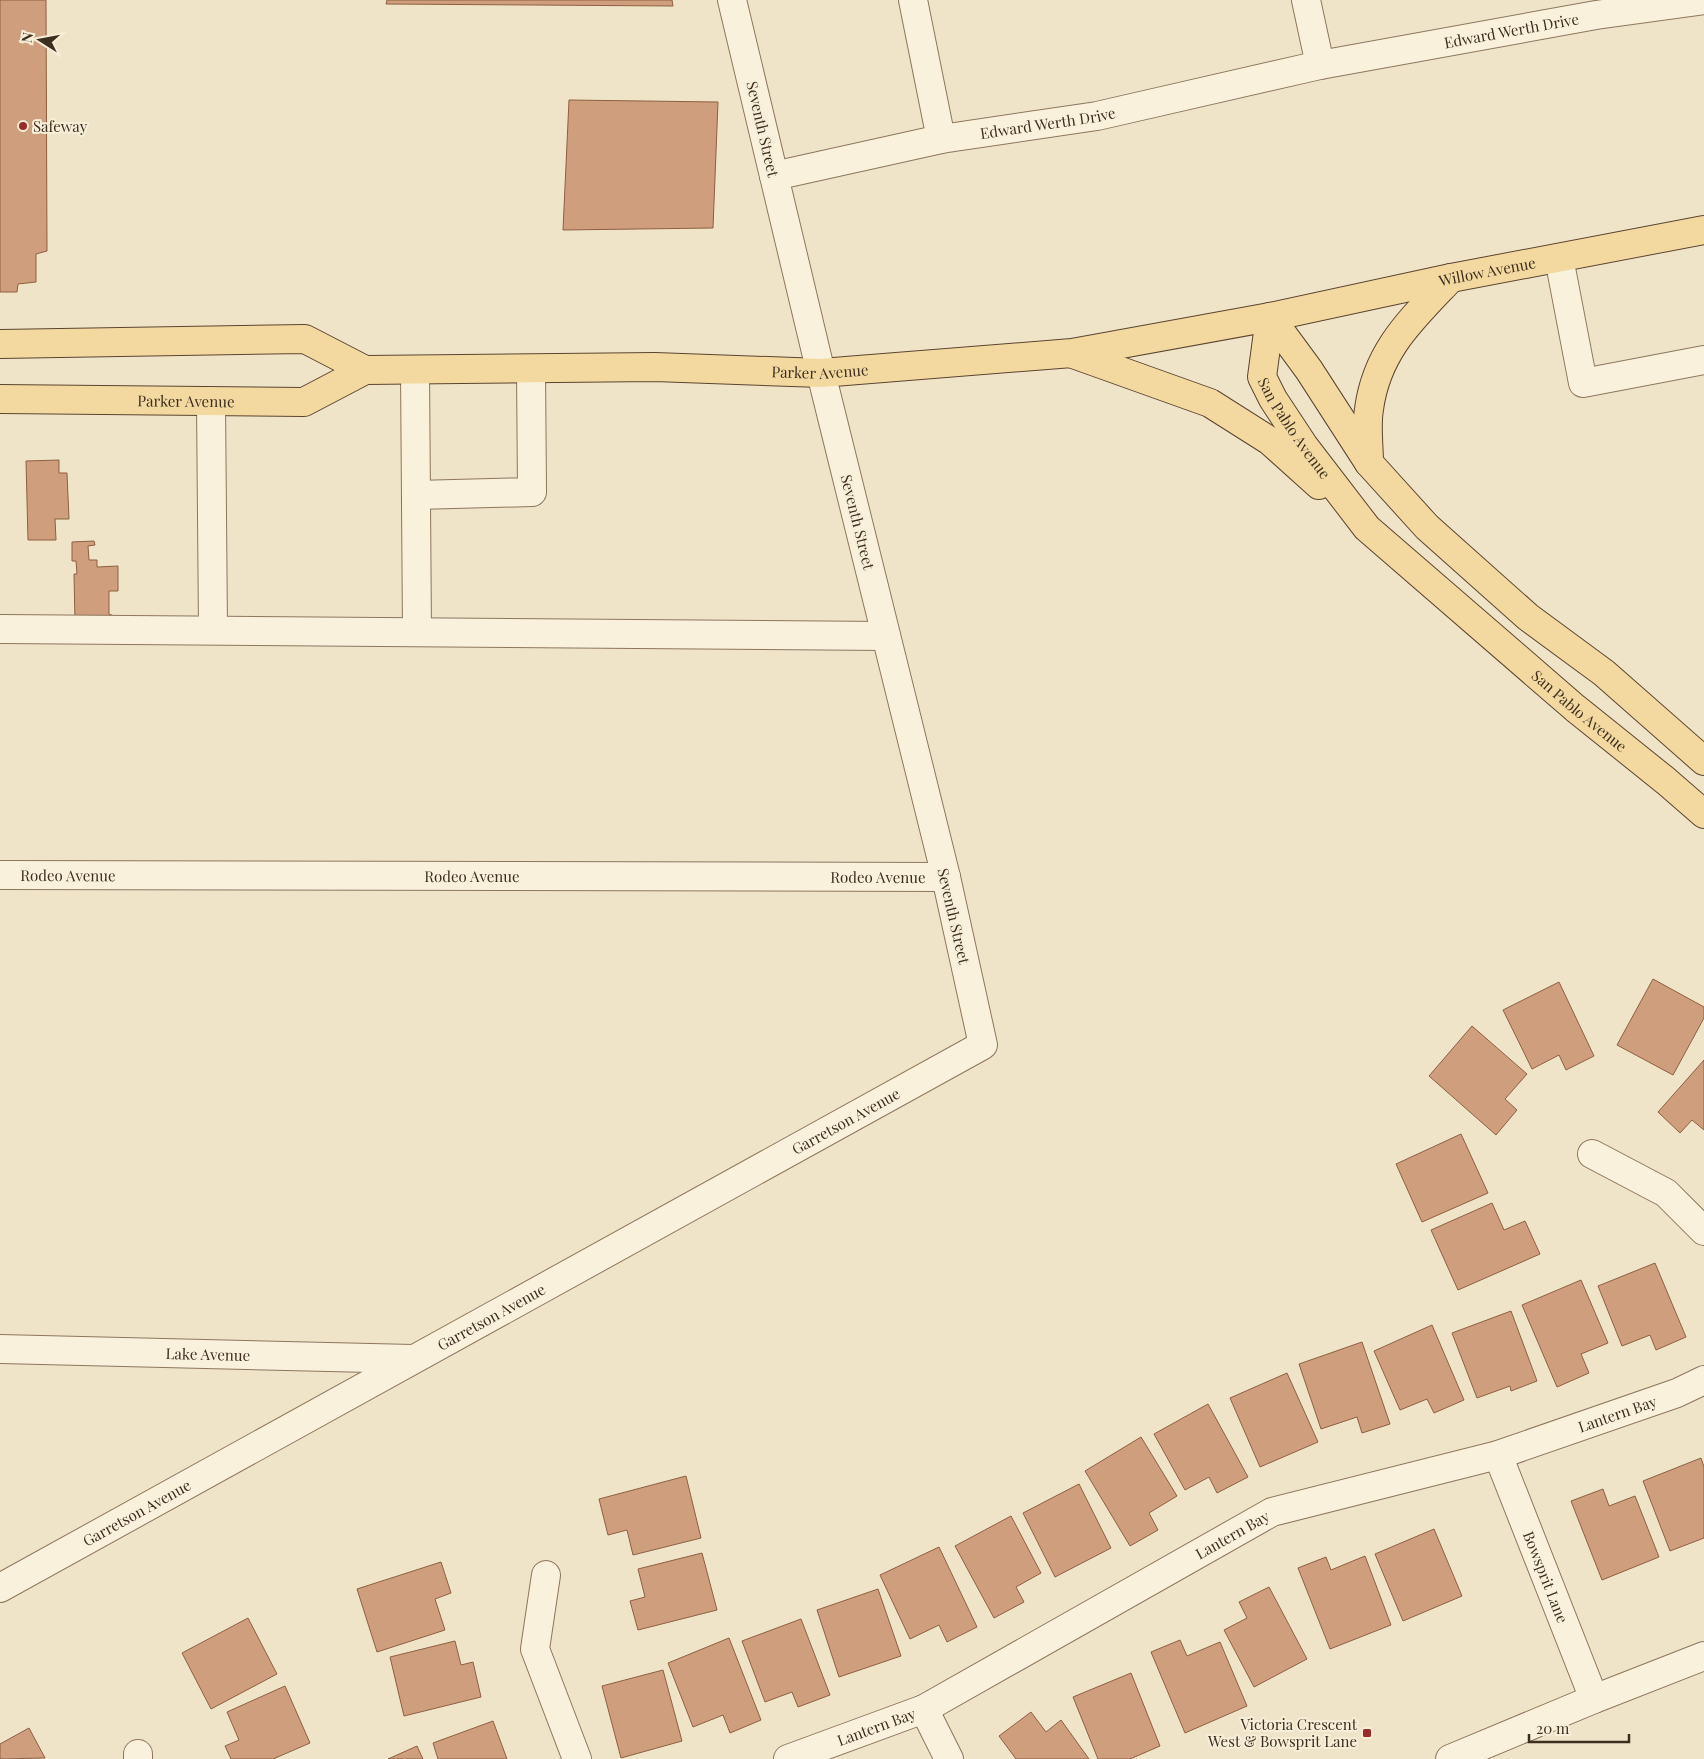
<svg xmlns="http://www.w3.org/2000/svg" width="1704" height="1759" font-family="'Playfair Display',serif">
  <rect width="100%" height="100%" fill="#f0e4c8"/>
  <!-- building -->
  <path fill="#cf9f7d" stroke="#8d5f41" d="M0 0H46L47 251 36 254V282L18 284 17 292H0Z
    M387 0H672L673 6 386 4Z
    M569 100 718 102 713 228 563 230Z
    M59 460V473H67L69 519H55L56 540H28L26 461Z
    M94 541 95 545 88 546 89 560H97V567L118 566V591H109V614L114 616 75 622 74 574H77L76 561H72V542Z
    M1653 979 1704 1007V1018L1673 1075 1617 1045Z
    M1559 982 1594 1056 1566 1070 1559 1055 1532 1069 1503 1010Z
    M1472 1026 1527 1074 1505 1099 1517 1110 1496 1135 1429 1076Z
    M1704 1060V1130L1692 1120 1680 1133 1658 1112Z
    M1461 1134 1488 1193 1422 1222 1396 1164Z
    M1492 1203 1504 1230 1525 1221 1540 1254 1458 1290 1431 1230Z
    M1655 1263 1686 1337 1656 1350 1650 1335 1622 1346 1598 1286Z
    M1581 1280 1608 1343 1581 1354 1589 1373 1557 1387 1522 1305Z
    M1511 1311 1537 1381 1511 1391 1510 1386 1477 1398 1452 1333Z
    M1432 1325 1464 1400 1434 1413 1427 1399 1400 1410 1374 1351Z
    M1362 1342 1390 1424 1362 1433 1357 1417 1321 1429 1299 1364Z
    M1287 1373 1318 1442 1260 1467 1230 1398Z
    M1208 1404 1248 1477 1217 1493 1209 1477 1185 1490 1154 1434Z
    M1141 1437 1177 1496 1149 1513 1158 1530 1130 1546 1085 1471Z
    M1701 1458 1704 1467V1538L1670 1551 1643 1481Z
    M686 1476 701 1538 633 1555 627 1530 608 1535 599 1499Z
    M1079 1484 1111 1548 1055 1577 1023 1513Z
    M1603 1489 1609 1506 1635 1496 1659 1557 1602 1580 1571 1501Z
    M1011 1516 1041 1573 1016 1587 1024 1602 994 1618 955 1546Z
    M1434 1529 1462 1596 1403 1621 1375 1554Z
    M939 1547 977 1627 947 1642 939 1625 910 1639 880 1575Z
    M702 1553 717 1610 638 1630 630 1601 645 1597 638 1569Z
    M1365 1556 1391 1625 1330 1649 1298 1568 1326 1557 1331 1570Z
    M441 1562 451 1593 435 1599 445 1630 377 1652 357 1589Z
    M1269 1587 1307 1659 1254 1687 1224 1630 1247 1618 1239 1602Z
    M878 1589 901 1656 839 1677 817 1610Z
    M248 1618 277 1674 211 1709 182 1653Z
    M801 1619 830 1695 798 1707 792 1692 765 1702 742 1641Z
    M729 1638 761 1720 730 1733 723 1715 693 1727 668 1663Z
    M1180 1640 1187 1656 1220 1642 1247 1706 1185 1733 1151 1652Z
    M455 1641 461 1665 473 1662 481 1697 404 1716 390 1657Z
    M663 1670 682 1741 621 1758 602 1686Z
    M1131 1673 1160 1746 1130 1759H1098L1073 1697Z
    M285 1686 310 1743 273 1759H231L225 1746 239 1740 227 1712Z
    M1031 1712 1046 1732 1061 1720 1089 1759H1016L999 1736Z
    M493 1721 507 1759H438L433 1743Z
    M29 1728 45 1758 0 1759V1744Z
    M417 1746 423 1759H388Z"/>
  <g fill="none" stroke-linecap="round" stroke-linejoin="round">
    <!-- minor casing -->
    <g stroke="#8d765c" stroke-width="30">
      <g id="minor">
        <path d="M913 0 941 139"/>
        <path d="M1306 0 1320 65"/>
        <path id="s1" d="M774 176 941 139 1097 116 1320 65 1596 15 1704 0"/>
        <path d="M1559 258 1583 383 1704 360"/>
        <path d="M415 370 417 632"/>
        <path d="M211 401 213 630"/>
        <path d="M416 495 532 492 531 369"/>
        <path d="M0 629 886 636"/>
        <path id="s2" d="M0 875 946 877"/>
        <path d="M1592 1154 1666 1193 1704 1231"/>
        <path id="s3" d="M0 1349 413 1359"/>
        <path id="s4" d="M1498 1455 1594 1699"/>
        <path d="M546 1575 535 1649 577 1759"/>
        <path id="s5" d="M0 1588 983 1045 946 877 821 373 732 0"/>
        <path d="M924 1709 949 1759"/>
        <path d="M138 1754V1759"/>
        <path id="s6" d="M788 1759 924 1709 1272 1512 1498 1455 1677 1393 1704 1380"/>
        <path d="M1450 1759 1594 1699 1704 1656"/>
      </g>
    </g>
    <!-- major casing -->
    <g stroke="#5b4430" stroke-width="30">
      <g id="major">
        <path id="s7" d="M1270 317 1262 377 1273 399 1304 446 1367 528 1575 708 1666 781 1704 814"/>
        <path d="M1270 317 1309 370 1369 463 1427 527 1528 617 1604 673 1704 761"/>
        <path d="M0 344 305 339 365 370"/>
        <path d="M1073 354 1210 403 1270 441 1319 485"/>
        <path id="s8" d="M0 399 304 402 365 370 655 367 821 373 1072 353 1270 317 1451 278 1704 230"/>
        <path d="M1369 463C1369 446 1366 426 1369 409 1377 350 1412 319 1451 278"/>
      </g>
    </g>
    <!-- minor -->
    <use href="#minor" stroke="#faf1dc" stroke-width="28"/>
    <!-- major -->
    <use href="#major" stroke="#f3d9a0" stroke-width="28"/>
  </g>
  <!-- markers -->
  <g fill="#9e2a2b" stroke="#f7eed8" stroke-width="2">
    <circle cx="23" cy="126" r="5"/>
    <rect x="1362" y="1728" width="10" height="10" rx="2.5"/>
  </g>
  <g text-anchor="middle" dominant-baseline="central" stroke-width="4" stroke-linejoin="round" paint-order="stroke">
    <!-- street labels -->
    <g font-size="15" fill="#3d2e20" stroke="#f7eed8">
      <text stroke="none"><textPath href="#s1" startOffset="752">Edward Werth Drive</textPath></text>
      <text stroke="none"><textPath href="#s1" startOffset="279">Edward Werth Drive</textPath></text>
      <text transform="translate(763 129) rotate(77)">Seventh Street</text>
      <text stroke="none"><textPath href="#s8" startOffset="1504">Willow Avenue</textPath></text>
      <text stroke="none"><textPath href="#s8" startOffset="828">Parker Avenue</textPath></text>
      <text stroke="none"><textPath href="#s8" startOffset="186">Parker Avenue</textPath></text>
      <text stroke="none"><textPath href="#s7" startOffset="121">San Pablo Avenue</textPath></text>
      <text transform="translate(858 522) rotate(76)">Seventh Street</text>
      <text stroke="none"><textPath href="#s7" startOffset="525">San Pablo Avenue</textPath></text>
      <text stroke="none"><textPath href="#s2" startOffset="68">Rodeo Avenue</textPath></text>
      <text stroke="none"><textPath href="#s2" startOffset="472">Rodeo Avenue</textPath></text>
      <text stroke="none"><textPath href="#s2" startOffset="878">Rodeo Avenue</textPath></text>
      <text transform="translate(954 916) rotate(77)">Seventh Street</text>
      <text stroke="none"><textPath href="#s5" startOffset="966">Garretson Avenue</textPath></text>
      <text stroke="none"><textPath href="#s5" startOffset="561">Garretson Avenue</textPath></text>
      <text stroke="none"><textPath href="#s3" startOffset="208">Lake Avenue</textPath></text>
      <text stroke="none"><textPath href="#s6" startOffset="904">Lantern Bay</textPath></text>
      <text stroke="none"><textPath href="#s5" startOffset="156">Garretson Avenue</textPath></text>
      <text stroke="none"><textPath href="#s6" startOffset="499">Lantern Bay</textPath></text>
      <text stroke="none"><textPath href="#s4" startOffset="131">Bowsprit Lane</textPath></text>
      <text stroke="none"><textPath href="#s6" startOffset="94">Lantern Bay</textPath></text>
    </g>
    <!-- poi labels -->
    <g font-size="15" fill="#3d2e20" stroke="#f7eed8" text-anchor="start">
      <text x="33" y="126">Safeway</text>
      <text x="1357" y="1724" text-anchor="end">Victoria Crescent<tspan x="1357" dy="17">West &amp; Bowsprit Lane</tspan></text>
    </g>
  </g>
  <!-- north arrow -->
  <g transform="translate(40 40) rotate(281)" stroke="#f7eed8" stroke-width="4" paint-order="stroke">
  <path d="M0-4L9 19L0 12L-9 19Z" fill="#3d2e20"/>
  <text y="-8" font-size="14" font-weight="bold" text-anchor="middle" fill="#3d2e20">N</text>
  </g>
  <!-- scale -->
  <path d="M1529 1734v8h100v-8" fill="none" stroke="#3d2e20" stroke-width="2.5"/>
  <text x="1536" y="1734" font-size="15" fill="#3d2e20" stroke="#f7eed8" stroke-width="4" paint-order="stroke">20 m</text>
</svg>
